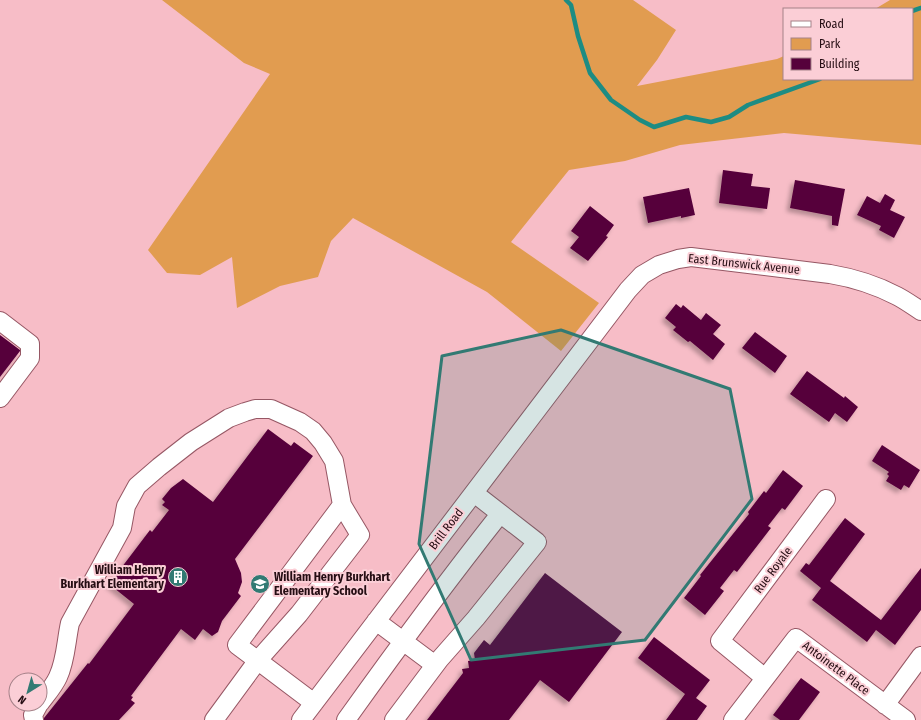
<svg xmlns="http://www.w3.org/2000/svg" width="921" height="720" font-family="'Fira Sans Condensed',sans-serif">
  <defs>
    <filter id="shadow"><feDropShadow dx="-3.5" dy="3.5" stdDeviation="2" flood-color="#0004"/></filter>
  </defs>
  <rect width="100%" height="100%" fill="#f7bdc7"/>
  <!-- green -->
  <path fill="#e19c50" d="M162 0H633L676 30 657 60 637 86 777 59 784 56V79H912V9H875L890 0H921V145L784 133 680 145 625 161 569 170 511 242 599 303 561 351 487 292 353 218 331 241 318 277 280 286 237 308 232 257 200 275 167 273 148 250 270 74 244 63Z"/>
  <g fill="none" stroke-linecap="round" stroke-linejoin="round">
    <!-- stream -->
    <path stroke="#1d8c83" stroke-width="4.5" d="M566 0 571 5 578 36 590 73 611 100 640 120 654 127 686 117 711 122 729 117 748 105 820 79
      M912 11 921 8"/>
  </g>
  <!-- building -->
  <path fill="#56013b" filter="url(#shadow)" d="M723 170 753 174 751 186 770 188 767 209 719 203Z
    M795 180 845 189 838 226 832 225V216L790 208Z
    M689 188 695 215 681 218V216L648 223 643 197Z
    M885 194 895 200 890 210 905 217 894 238 879 230 881 226 857 215 867 196 880 203Z
    M590 206 614 225 606 236 608 237 588 261 570 248 579 237 571 231Z
    M676 304 681 308 683 305 701 320 706 313 721 325 713 334 725 344 713 360 690 341 688 342 673 330 676 327 665 318Z
    M755 332 787 356 775 373 742 348Z
    M0 335 20 350V351L0 377Z
    M807 371 844 398 845 396 858 407 847 422 835 413 829 422 790 394Z
    M268 429 291 446 294 442 313 456 235 559 241 573 242 582 238 593 241 596 222 621 218 632 212 636 203 629 195 640 181 629 131 696 133 697 131 700 135 703 119 720H44V718L88 663 89 664 134 604 109 584 150 530 152 532 169 510 162 505 165 502 162 499 171 488 183 479 213 502Z
    M882 445 920 470 909 488 904 485 901 490 886 481 889 476 887 474 889 472 872 461Z
    M783 470 803 486 785 510 782 508 768 526 771 528 737 572 734 570 720 588 724 591 705 615 684 598 701 576 700 575 749 514 748 512 764 491 766 493Z
    M845 518 865 534 830 581 881 620 921 568V610L895 645 876 630 867 642 812 600 821 588 800 571 806 563 809 565Z
    M545 573 622 632 569 702 540 680 509 720H427L463 673 462 669 469 668 468 661 475 660 474 653 484 640 490 645Z
    M654 637 710 680 696 698 707 706 697 720H666L685 694 638 658Z
    M801 678 820 692 799 720H780L773 715Z"/>
  <g fill="none" stroke-linecap="round" stroke-linejoin="round">
    <!-- minor casing -->
    <g stroke="#965764" stroke-width="20">
      <path id="minor" d="M0 321 30 344V358L0 398
        M376 621 435 665
        M765 678 720 641 826 499
        M40 703C46 695 54 686 58 677 66 660 66 641 70 623L122 528 126 506 137 486 159 467 191 442 229 418 245 412 255 409H271L300 422 313 431 323 443 334 461 342 505 360 535 299 614 258 660 214 720
        M314 703 237 645 342 505
        M885 705 921 656
        M34 720 33 715 39 704
        M301 720 628 290 642 275 659 265 678 259 691 257 830 274C854 278 876 285 897 296 905 300 913 306 921 311
        M346 720C396 650 447 581 500 514
        M394 720 439 660 476 618 537 542 474 493
        M733 720 796 638 906 720"/>
    </g>
    <!-- minor -->
    <use href="#minor" stroke="#fff" stroke-width="18"/>
  </g>
  <!-- marked area -->
  <path fill="#327a73" fill-opacity="0.2" stroke="#327a73" stroke-width="3" stroke-linejoin="round" d="M561 330 730 389 752 499 645 640 471 660 419 544 442 356Z"/>
  <!-- icons -->
  <defs>
    <g id="building-disc" transform="scale(1)"><circle r="9.5" fill="#327a73" stroke="#fbced6"/><path d="M-4-6H4V6H1V3H-1V6H-4ZM-2.5-4.3h1.7v1.8h-1.7ZM.8-4.3h1.7v1.8H.8ZM-2.5-1h1.7V.8h-1.7ZM.8-1h1.7V.8H.8Z" fill="#fff"/></g>
    <g id="school-disc" transform="scale(1)"><circle r="9.5" fill="#327a73" stroke="#fbced6"/><path d="M0-5L7-2L0 1L-7-2ZM-4 1L0 2.5L4 1V4Q0 6-4 4Z" fill="#fff"/></g>
  </defs>
  <g fill-rule="evenodd">
    <use href="#building-disc" x="178" y="577"/>
    <use href="#school-disc" x="260" y="584"/>
  </g>
  <g text-anchor="middle" dominant-baseline="central" stroke-width="4" stroke-linejoin="round" paint-order="stroke">
    <!-- street labels -->
    <g font-size="12" fill="#250d13" stroke="#fbced6">
      <text transform="translate(744 264) rotate(6)">East Brunswick Avenue</text>
      <text transform="translate(446 529) rotate(-53)">Brill Road</text>
      <text transform="translate(773 570) rotate(-53)">Rue Royale</text>
      <text transform="translate(836 668) rotate(37)">Antoinette Place</text>
    </g>
    <!-- poi labels -->
    <g font-size="12" font-weight="bold" fill="#250d13" stroke="#fbced6" text-anchor="end">
      <text x="164" y="570">William Henry<tspan x="164" dy="14">Burkhart Elementary</tspan></text>
      <text x="274" y="577" text-anchor="start">William Henry Burkhart<tspan x="274" dy="14">Elementary School</tspan></text>
    </g>
  </g>
  <!-- legend -->
  <rect x="783" y="8" width="130" height="72" fill="#fbced6" stroke="#a58188"/>
  <rect x="791" y="21" width="20" height="6" fill="#ffffff" stroke="#a58188"/>
  <text x="819" y="28" font-size="12" fill="#250d13">Road</text>
  <rect x="791" y="38" width="20" height="12" fill="#e19c50" stroke="#a58188"/>
  <text x="819" y="48" font-size="12" fill="#250d13">Park</text>
  <rect x="791" y="58" width="20" height="12" fill="#56013b" stroke="#a58188"/>
  <text x="819" y="68" font-size="12" fill="#250d13">Building</text>
  <!-- north arrow -->
  <g transform="translate(28 692) rotate(217)"><circle r="19" fill="#fbced6" stroke="#a58188"/>
  <path d="M0-3L7 15L0 10L-7 15Z" fill="#327a73"/>
  <text y="-6" font-size="11" font-weight="bold" text-anchor="middle" fill="#250d13">N</text>
  </g>
</svg>
